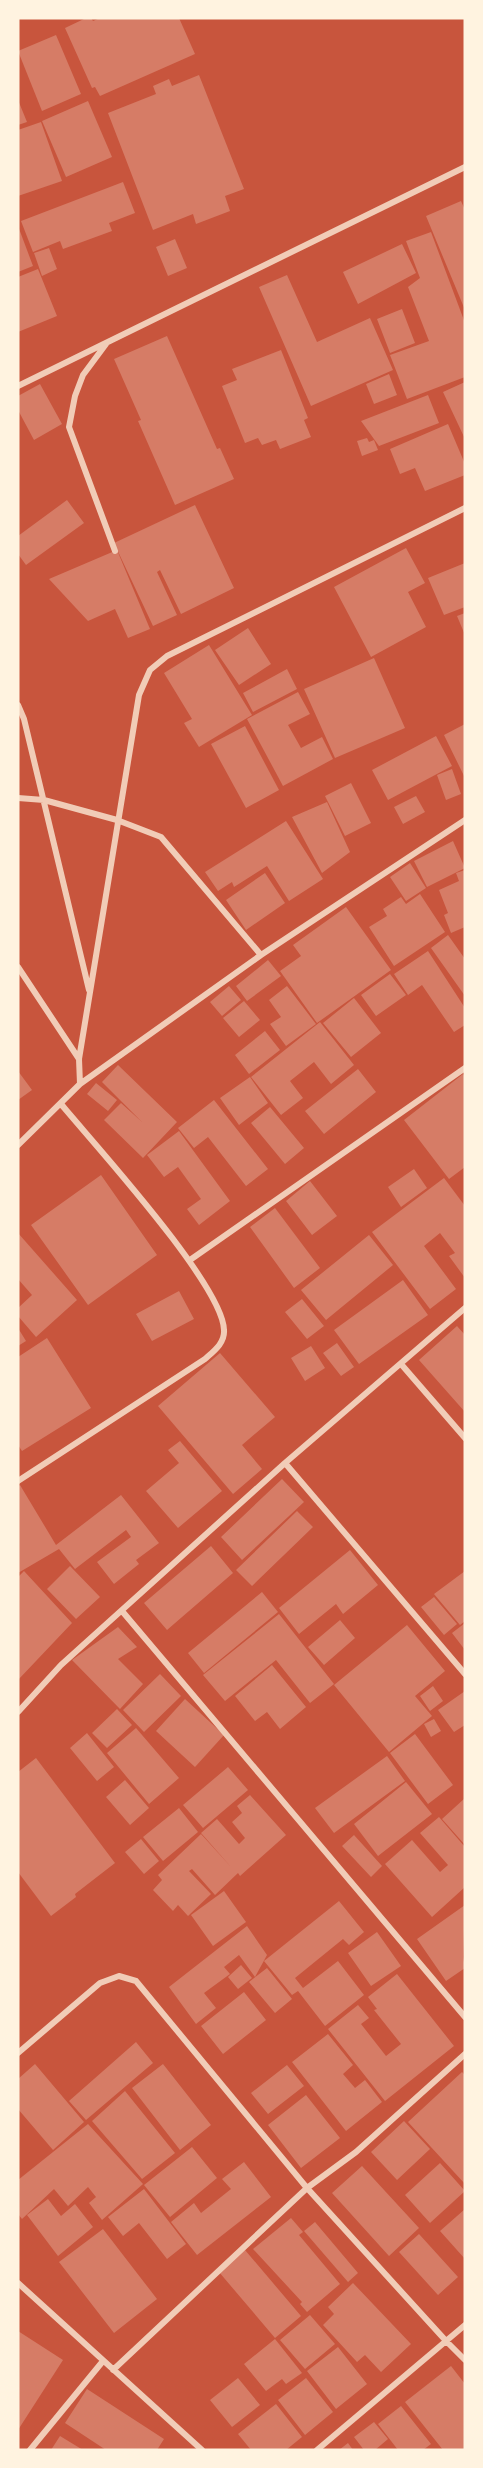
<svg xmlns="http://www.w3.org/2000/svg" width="483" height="2468" font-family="Raleway,sans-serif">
  <rect width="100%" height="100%" fill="#c8553d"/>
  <!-- building -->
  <path fill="#d67c66" d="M86 18H91L93 21 100 18H179L195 54 100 96 95 87 92 88 65 28Z
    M56 35 81 94 42 111 18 51Z
    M199 75 244 189 225 196 230 211 196 224 193 214 153 230 108 113 156 94 153 86 169 79 172 86Z
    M18 100 27 122 18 125Z
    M88 101 112 157 66 177 42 121Z
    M41 122 62 181 18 196V130Z
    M123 182 135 213 109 223 112 231 63 249 60 241 33 252 21 221Z
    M461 201 465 210V310L426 216Z
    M18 226 33 266 18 272Z
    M431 232 465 323V377L407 399 390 355 429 341 408 287 420 278 406 241Z
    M175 239 187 268 168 276 156 247Z
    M402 244 416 273 358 304 343 272Z
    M49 248 57 269 42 276 34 253Z
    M38 269 57 316 18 332V277Z
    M287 275 317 342 370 318 393 370 311 406 259 287Z
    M402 309 415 343 390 353 377 319Z
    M167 336 217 449 220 448 234 479 175 505 138 421 141 420 114 359Z
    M281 350 308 418 304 420 311 437 280 449 276 440 262 445 258 438 245 443 222 386 237 380 232 369Z
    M389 374 397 395 374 404 366 384Z
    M465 382V439L443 392Z
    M40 384 62 424 34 440 18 410V396Z
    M428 395 439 423 379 446 361 421Z
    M448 424 465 464V475L425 491 415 468 400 474 390 449Z
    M367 438 369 442 374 440 378 450 362 456 357 441Z
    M67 500 84 523 26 565 18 554V536Z
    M195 505 234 588 181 614 160 570 157 572 177 615 153 626 114 543Z
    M406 548 425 583 408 592 426 627 371 657 334 587Z
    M117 550 150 629 128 638 115 609 88 621 49 579Z
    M465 563V607L444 615 428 578Z
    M465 613V635L457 616Z
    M248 628 271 664 239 685 215 650Z
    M209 645 252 715 199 747 184 723 192 719 164 673Z
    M374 658 405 728 335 758 304 689Z
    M287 669 297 689 253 712 243 693Z
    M298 692 310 714 288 725 301 748 322 737 333 759 283 786 247 719Z
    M465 724V778L444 735Z
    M245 726 279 790 246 808 211 744Z
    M436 736 452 766 388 800 372 770Z
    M452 769 461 794 446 800 437 775Z
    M351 783 371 823 345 836 325 796Z
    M416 796 425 812 403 824 394 807Z
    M327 802 350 852 322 873 292 817Z
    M286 821 323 879 289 901 267 866 234 887 232 882 218 891 205 872Z
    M453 841 465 868 427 887 414 861Z
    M410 863 426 888 406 901 390 877Z
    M465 870V927L451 933 444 915 448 913 439 890 459 881 456 873Z
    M265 873 285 903 246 930 226 900Z
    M420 894 445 932 394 966 369 927 387 916 383 909 401 897 406 904Z
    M346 907 391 970 317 1023 280 971 301 956 293 945Z
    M448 935 465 959V996L431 948Z
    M428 951 465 1008V1025L454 1032 422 985 408 995 394 974Z
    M268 960 281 976 247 1001 236 986Z
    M390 974 406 995 376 1016 361 995Z
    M229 986 241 1000 222 1016 210 1002Z
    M287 986 316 1024 286 1046 270 1024 281 1017 269 1000Z
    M354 998 381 1033 351 1057 323 1023Z
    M244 1001 260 1020 239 1037 223 1018Z
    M320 1022 354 1065 331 1084 314 1062 290 1081 303 1098 281 1115 251 1077Z
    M265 1031 280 1050 249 1074 235 1055Z
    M118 1065 177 1122 143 1158 104 1120 121 1103 142 1122 102 1082Z
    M358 1069 376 1092 324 1134 305 1111Z
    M18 1071 32 1090 18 1100Z
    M463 1074 465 1077V1167L449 1179 404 1120Z
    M250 1077 268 1103 239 1125 220 1098Z
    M96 1083 117 1100 108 1111 87 1094Z
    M214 1100 268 1169 246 1186 208 1137 194 1148 178 1128Z
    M270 1107 304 1148 285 1164 251 1123Z
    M179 1131 230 1201 199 1225 187 1209 201 1199 178 1167 164 1177 147 1155Z
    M414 1169 427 1188 401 1207 388 1187Z
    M101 1175 157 1255 88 1305 31 1225Z
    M444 1178 465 1206V1278L449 1256 455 1253 440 1233 424 1246 456 1289 430 1309 372 1232Z
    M310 1181 337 1216 312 1235 286 1201Z
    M275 1208 320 1268 294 1288 250 1227Z
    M18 1233 77 1300 36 1337 18 1316V1308L32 1295 18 1279Z
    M369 1235 393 1265 326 1320 301 1290Z
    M403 1280 428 1315 359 1364 334 1330Z
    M179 1291 194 1319 152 1341 136 1314Z
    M302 1299 324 1326 307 1339 285 1312Z
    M457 1326 465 1335V1412L419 1360Z
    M18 1328 26 1341 18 1346Z
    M47 1338 91 1408 22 1451 18 1445V1357Z
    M337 1343 354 1367 341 1376 323 1353Z
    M311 1346 325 1368 305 1381 291 1358Z
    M220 1353 275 1417 242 1445 262 1469 233 1494 158 1406Z
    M180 1441 222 1491 178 1528 146 1491 179 1463 168 1450Z
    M282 1479 304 1502 242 1560 221 1537Z
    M20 1485 56 1545 121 1495 159 1543 136 1560 139 1564 114 1584 97 1562 131 1537 126 1530 75 1569 59 1549 18 1573V1487Z
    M297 1511 313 1527 252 1586 236 1570Z
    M211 1546 233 1573 167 1630 144 1603Z
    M350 1550 378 1585 343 1614 336 1604 299 1634 279 1608Z
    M70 1566 100 1597 76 1619 47 1589Z
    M24 1571 72 1623 18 1680V1577Z
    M465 1571V1621L460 1625 434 1594Z
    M262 1592 278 1612 204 1673 188 1653Z
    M434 1597 457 1624 444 1635 421 1607Z
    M279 1614 334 1684 310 1703 276 1660 225 1701 203 1675Z
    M340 1620 355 1638 324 1665 308 1647Z
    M465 1623V1650L452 1633Z
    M407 1625 445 1671 415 1696 432 1716 389 1752 334 1685Z
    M118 1627 137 1647 118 1659 143 1684 120 1709 72 1660Z
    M272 1665 306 1707 280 1729 267 1712 255 1721 235 1696Z
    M160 1674 181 1696 144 1732 123 1710Z
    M433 1686 443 1701 430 1711 420 1696Z
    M465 1691V1725L454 1732 438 1710Z
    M185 1699 224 1735 195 1767 156 1731Z
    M117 1709 132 1725 107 1748 92 1733Z
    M434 1719 441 1731 431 1737 424 1724Z
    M136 1728 179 1778 149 1804 107 1753Z
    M87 1733 114 1767 97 1781 70 1748Z
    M415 1734 453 1785 428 1804 390 1753Z
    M387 1756 405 1781 334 1833 315 1808Z
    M36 1758 115 1863 75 1894 76 1897 51 1916 18 1872V1772Z
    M228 1767 248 1790 203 1828 183 1805Z
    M125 1780 149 1808 130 1825 106 1797Z
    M406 1782 432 1814 378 1856 354 1824Z
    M250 1795 286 1835 240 1876 238 1873 215 1895 192 1869 189 1871 211 1894 188 1916 178 1905 173 1911 153 1890 162 1880 158 1875 201 1834 231 1867 201 1833 217 1819 239 1844 245 1838 232 1822 242 1813 237 1806Z
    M465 1798V1845L442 1819Z
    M179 1808 198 1832 163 1861 143 1837Z
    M439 1817 465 1847V1887L432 1917 385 1864 412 1840 440 1872 448 1865 420 1833Z
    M354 1835 382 1866 371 1877 342 1846Z
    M141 1839 159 1861 144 1874 125 1852Z
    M224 1891 246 1922 213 1946 191 1915Z
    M339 1901 364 1932 349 1945 343 1939 295 1978 303 1988 338 1961 364 1995 325 2026 298 1991 292 1995 264 1961Z
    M465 1905 463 1957 465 1968 446 1981 417 1939Z
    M247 1926 267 1955 255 1977 239 1955 224 1967 230 1974 204 1993 216 2008 196 2024 169 1987Z
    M377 1932 401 1966 371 1986 348 1953Z
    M241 1965 252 1978 238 1989 228 1977Z
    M267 1968 292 1999 275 2013 249 1982Z
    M397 1974 454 2046 385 2101 328 2029 358 2005 369 2018 361 2024 386 2056 401 2044 374 2010 377 2009 368 1997Z
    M244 1992 266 2020 223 2054 201 2026Z
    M328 2034 353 2065 343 2074 355 2088 365 2080 382 2102 346 2131 292 2062Z
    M136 2042 153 2063 86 2120 69 2101Z
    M35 2064 84 2122 53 2150 18 2109V2079Z
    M163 2064 211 2125 180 2150 132 2088Z
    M287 2065 304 2086 268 2114 251 2093Z
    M462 2072 465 2075V2184L408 2122Z
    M125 2091 175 2153 142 2179 92 2121Z
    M306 2095 340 2138 301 2168 268 2125Z
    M404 2121 430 2149 397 2180 371 2152Z
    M88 2124 143 2184 102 2220 89 2203 96 2197 88 2187 68 2206 54 2189 22 2219 18 2214V2180Z
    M192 2147 217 2178 170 2217 144 2185Z
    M244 2162 271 2197 197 2255 171 2222 194 2203 201 2213 231 2189 222 2179Z
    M440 2163 465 2191 430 2223 405 2195Z
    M362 2166 419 2228 389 2256 332 2193Z
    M144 2189 186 2244 167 2259 139 2223 123 2236 108 2217Z
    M48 2199 61 2216 75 2204 93 2227 58 2256 27 2215Z
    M465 2209V2259L440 2231Z
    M291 2218 303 2232 299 2235 340 2284 307 2312 300 2304 302 2302 253 2249Z
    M315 2222 358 2273 348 2282 304 2231Z
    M103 2229 157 2299 114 2333 59 2262Z
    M419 2234 458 2277 438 2295 399 2252Z
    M245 2250 301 2316 275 2338 219 2272Z
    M353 2283 411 2344 381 2372 365 2355 357 2362 323 2325 334 2314 328 2307Z
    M310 2315 335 2344 305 2369 280 2340Z
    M18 2331 63 2360 18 2430Z
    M275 2339 302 2373 286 2384 282 2379 266 2391 244 2364Z
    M338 2347 367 2384 336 2409 307 2371Z
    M451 2366 465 2384V2450H443L405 2402Z
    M238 2378 260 2405 232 2427 210 2400Z
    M306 2378 333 2412 305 2435 278 2400Z
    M87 2389 164 2439 157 2450H106L65 2423Z
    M276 2404 302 2437 286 2450H251L238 2434Z
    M401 2406 431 2444 423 2450H398L378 2424Z
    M374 2422 388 2439 375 2450H364L354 2437Z
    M60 2436 83 2450H51Z
    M348 2443 353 2450H339Z"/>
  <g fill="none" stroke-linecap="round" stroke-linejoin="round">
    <!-- minor -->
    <path stroke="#f1ccb7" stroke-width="6" d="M106 344 83 375 75 396 69 427 115 551
      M18 386 465 167
      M18 705 24 719 89 990
      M18 798 44 800 117 820 161 837 261 955
      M18 967 79 1059
      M80 1084 79 1059 139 695 150 670 167 656 465 508
      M18 1145 80 1084 261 955 465 820
      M190 1260 465 1068
      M401 1364 465 1438
      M285 1463 465 1674
      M18 1481 205 1359C214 1351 225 1343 224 1330 223 1285 94 1144 61 1104
      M122 1611 465 2017
      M18 1712 61 1665 285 1463 465 1308
      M18 2053 100 1983 119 1976 136 1981 307 2188 447 2342 465 2360
      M18 2283 202 2450
      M113 2370 307 2188 356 2152 465 2054
      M30 2450 103 2361
      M317 2450 465 2325"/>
  </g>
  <!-- border -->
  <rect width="483" height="2468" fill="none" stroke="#fff3e0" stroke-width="39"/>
</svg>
